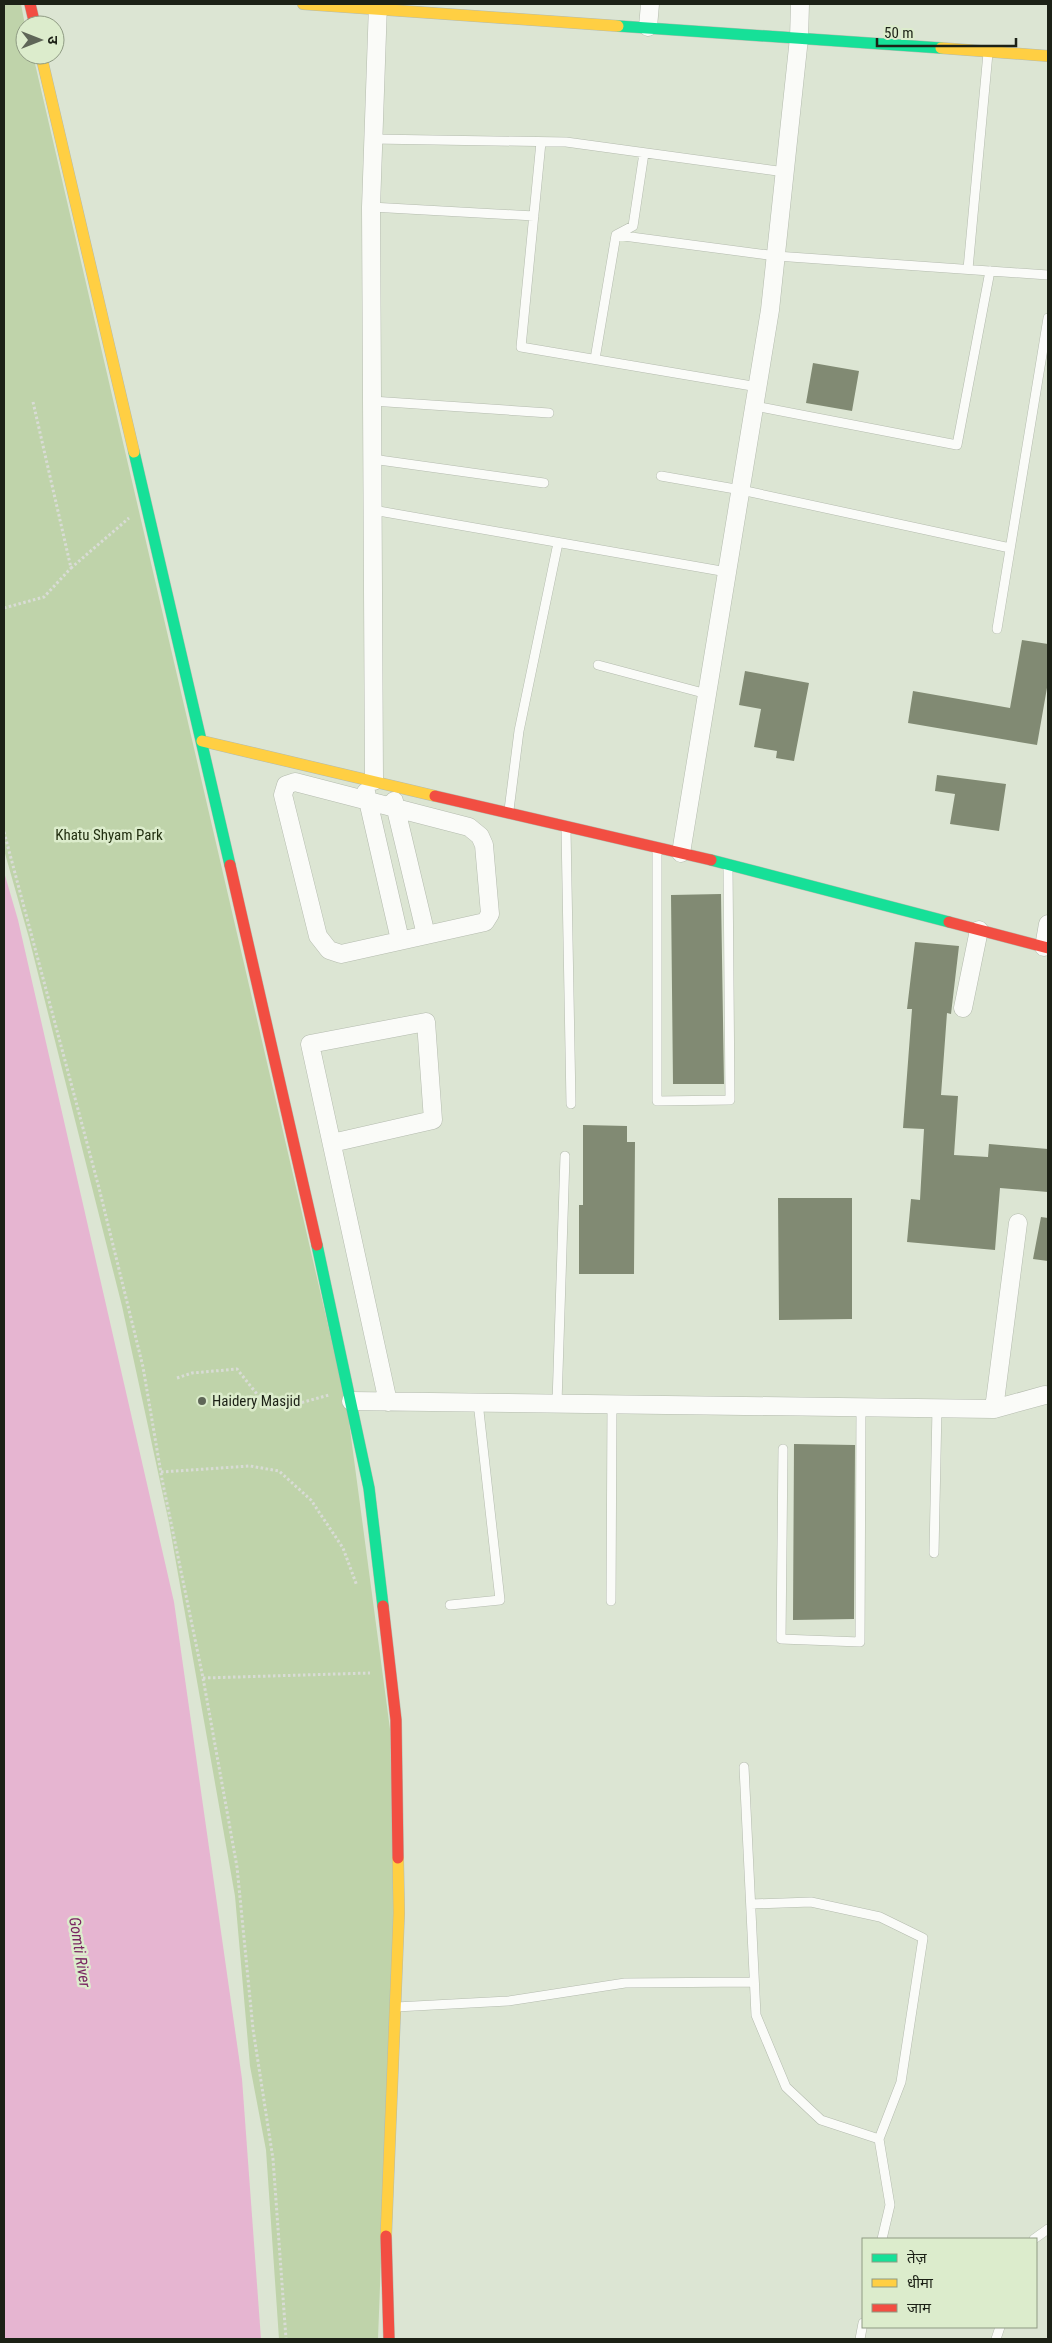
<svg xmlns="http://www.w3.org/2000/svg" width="1052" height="2343" font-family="'Roboto Condensed','Noto Sans Devanagari',sans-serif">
  <rect width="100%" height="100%" fill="#dce5d3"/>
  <!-- green -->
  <path fill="#bfd3aa" d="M4 4H21L25 25V55H33L347 1407 390 1729 394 1916 378 2339H279L266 2150 250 2066 235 1896 169 1523 122 1306 29 938 4 850Z"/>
  <!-- water -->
  <path fill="#e6b5d1" d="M4 872 18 920 174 1602 242 2079 261 2339H4Z"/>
  <!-- building -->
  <path fill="#818a73" d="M813 363 859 371 852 411 806 403Z
    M1022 640 1048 644V682L1037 745 908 723 913 691 1010 708Z
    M745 671 809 683 794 761 776 758 777 751 754 747 761 709 739 705Z
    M937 775 1006 784 999 831 950 824 955 794 935 791Z
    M721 894 724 1084H673L671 895Z
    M915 942 959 946 951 1014 947 1013 941 1095 958 1096 954 1155 988 1157 989 1144 1048 1149V1192L1000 1188 995 1250 907 1242 911 1199 920 1200 924 1129 903 1128 912 1009H907Z
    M583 1125 627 1126V1142H635L634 1274H579V1205H583Z
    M778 1198H852V1319L779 1320Z
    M1041 1217 1048 1218V1261L1033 1259Z
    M794 1444 855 1445 854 1619 793 1620Z"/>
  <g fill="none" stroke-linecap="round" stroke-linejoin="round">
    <!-- lane casing -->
    <g stroke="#b4bbae" stroke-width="10">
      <path id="lane" d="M373 139 566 142 785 172
        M541 142 521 347 758 387
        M371 207 534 216
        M616 235 776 256 1048 275
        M968 269 988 53
        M595 359 616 235 633 226 644 153
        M372 401 549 413
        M755 406 957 445 990 271
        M372 459 544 483
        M661 476 741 490 1010 548
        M373 510 727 572
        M997 629 1048 318
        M598 665 707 694
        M509 810 519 731 558 543
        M566 829 571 1104
        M657 850V1101L730 1100 728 867
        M557 1403 565 1156
        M783 1449 781 1639 860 1642 861 1407
        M934 1553 937 1408
        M611 1601 612 1404
        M450 1605 500 1600 478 1402
        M744 1767 756 2015 786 2087 821 2120 879 2139 890 2205 882 2239
        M751 1904 811 1902 880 1917 923 1938 901 2082 879 2139
        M396 2007 508 2001 625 1983 754 1982
        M1034 2239 1048 2229
        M860 2339 863 2323
        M996 2339 1000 2327"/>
    </g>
    <!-- street casing -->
    <g stroke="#b4bbae" stroke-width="19">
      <path id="street" d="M648 27 650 4
        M374 781 371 207 378 4
        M295 782 469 827 480 836 484 845 490 914 485 922 341 954 329 950 318 936 283 795 286 785Z
        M366 792 400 940
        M394 801 426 935
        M681 853 770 310 799 38 800 4
        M1044 947 1048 924
        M963 1008 979 930
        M332 1143 433 1120 426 1022 310 1044 388 1402
        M351 1401 994 1409 1045 1395
        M994 1409 1018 1223"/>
    </g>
    <!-- fast casing -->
    <g stroke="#b4bbae" stroke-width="12">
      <path id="fast" d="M618 26 941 48
        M134 452 230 865
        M711 860 949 922
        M317 1245 369 1488 383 1606"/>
    </g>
    <!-- slow casing -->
    <g stroke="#b4bbae" stroke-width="12">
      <path id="slow" d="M303 4 618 26
        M941 48 1048 56
        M41 55 134 452
        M202 741 435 796
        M386 2236 399 1913 398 1858"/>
    </g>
    <!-- jam casing -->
    <g stroke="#b4bbae" stroke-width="12">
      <path id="jam" d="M30 4 35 25
        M435 796 711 860
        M230 865 317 1245
        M949 922 1048 948
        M383 1606 396 1720 398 1858
        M386 2236 389 2339"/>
    </g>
    <!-- path -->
    <path stroke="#d9dcd6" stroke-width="3" stroke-dasharray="2.5 2.5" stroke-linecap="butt" d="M33 402 71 568 129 518
      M4 608 44 597 71 568
      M4 832 99 1188 143 1367 162 1479 203 1678 237 1867 253 2029 273 2159 286 2339
      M177 1378 192 1373 237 1369 268 1408 300 1403 329 1395
      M161 1472 250 1466 279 1471 311 1500 343 1548 357 1586
      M203 1678 370 1673"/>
    <!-- lane -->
    <use href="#lane" stroke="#fafbf8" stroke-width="9"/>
    <!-- street -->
    <use href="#street" stroke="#fafbf8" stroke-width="18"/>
    <!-- fast -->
    <use href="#fast" stroke="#16e098" stroke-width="11"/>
    <!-- slow -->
    <use href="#slow" stroke="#ffcf43" stroke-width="11"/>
    <!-- jam -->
    <use href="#jam" stroke="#f24e42" stroke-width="11"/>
  </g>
  <!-- markers -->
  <circle fill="#5f6658" stroke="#dceccc" stroke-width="2" cx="202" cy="1401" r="5"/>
  <g text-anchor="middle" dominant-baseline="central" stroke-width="5" stroke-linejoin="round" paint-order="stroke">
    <!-- park labels -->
    <g font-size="15" fill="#233011" stroke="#dceccc">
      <text x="109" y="835">Khatu Shyam Park</text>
    </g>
    <!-- poi labels -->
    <g font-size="15" fill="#1c2116" stroke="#dceccc" text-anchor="start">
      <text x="212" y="1401">Haidery Masjid</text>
    </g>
    <!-- water labels -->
    <g font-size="16" font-style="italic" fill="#792661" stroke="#dceccc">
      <text transform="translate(80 1952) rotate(81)">Gomti River</text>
    </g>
  </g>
  <!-- border -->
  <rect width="1052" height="2343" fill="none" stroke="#1c2116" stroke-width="10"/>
  <!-- legend -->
  <rect x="862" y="2238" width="175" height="90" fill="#dceccc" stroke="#8f9b83"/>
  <rect x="872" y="2254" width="25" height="8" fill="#16e098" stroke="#8f9b83"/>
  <text x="907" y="2263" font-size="15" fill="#1c2116">तेज़</text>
  <rect x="872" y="2279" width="25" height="8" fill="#ffcf43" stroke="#8f9b83"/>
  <text x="907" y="2288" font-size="15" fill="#1c2116">धीमा</text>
  <rect x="872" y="2304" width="25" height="8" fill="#f24e42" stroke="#8f9b83"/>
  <text x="907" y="2313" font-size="15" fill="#1c2116">जाम</text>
  <!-- north arrow -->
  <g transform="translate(40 40) rotate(90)"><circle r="24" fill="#dceccc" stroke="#8f9b83"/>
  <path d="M0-4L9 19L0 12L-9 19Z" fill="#5f6658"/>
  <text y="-8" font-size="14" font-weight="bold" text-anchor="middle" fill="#1c2116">उ</text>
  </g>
  <!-- scale -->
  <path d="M877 38v8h139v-8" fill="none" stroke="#1c2116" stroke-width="2.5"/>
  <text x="884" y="38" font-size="15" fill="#1c2116" stroke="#dceccc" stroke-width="4" paint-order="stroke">50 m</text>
</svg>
